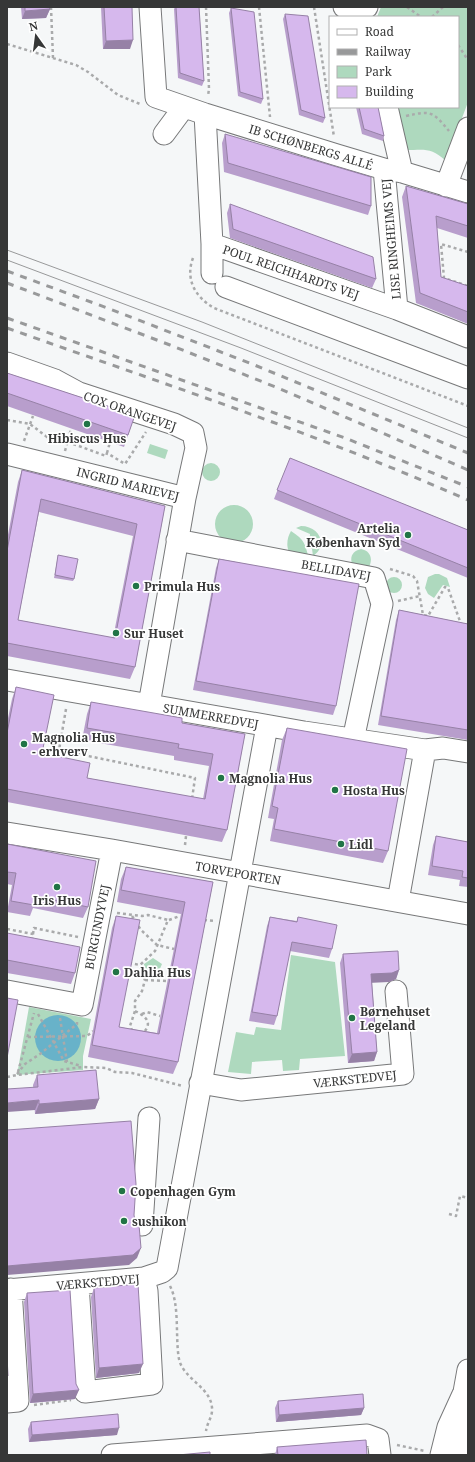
<svg xmlns="http://www.w3.org/2000/svg" width="475" height="1462" font-family="'Noto Serif',serif">
  <rect width="100%" height="100%" fill="#f5f7f8"/>
  <!-- green -->
  <path fill="#aed9be" d="M381 7H468V102L446 161C431 147 425 150 406 150L396 107H458V17H377Z
    M150 444 168 450 165 459 147 453Z
    M202 472a9 9 0 1 1 18 0a9 9 0 1 1-18 0Z
    M215 524a19 19 0 1 1 38 0a19 19 0 1 1-38 0Z
    M301 526C319 526 329 545 313 556L312 549 309 548 310 534 296 528Z
    M291 531C305 540 305 544 309 559 304 558 299 558 295 557 285 553 286 539 291 531Z
    M361 549C371 551 373 559 369 567L353 566C349 558 352 551 361 549Z
    M435 574H439L447 578 450 587 443 585 434 598 428 594 425 588 428 577Z
    M386 585a8 8 0 1 1 16 0a8 8 0 1 1-16 0Z
    M291 955 335 962 345 1056 300 1059 299 1070 283 1071 282 1060 252 1062 251 1074 228 1072 236 1032 254 1035 256 1027 281 1030Z
    M153 958 162 964 156 978H148L143 971 144 964Z
    M29 1007 91 1019 83 1056V1070L17 1075Z"/>
  <!-- water -->
  <path fill="#68b2c9" d="M35 1038a23 23 0 1 1 46 0a23 23 0 1 1-46 0Z"/>
  <g fill="none" stroke-linecap="round" stroke-linejoin="round">
    <!-- minor casing -->
    <g stroke="#777879" stroke-width="23">
      <path id="minor" d="M150 7 156 97 205 114 337 155 384 169 402 172 468 192
        M344 7 363 9 367 7
        M387 107 402 172
        M205 114 212 244 397 309 468 337
        M164 134 184 107
        M384 169 397 309
        M446 186 468 128
        M212 273V244
        M226 287 468 378
        M7 363 55 380 79 393 174 424 193 433 196 448 185 498 149 705
        M7 454 185 498
        M177 540 374 578 382 604 353 740
        M7 680 304 732 425 750 398 901
        M425 750 443 748 468 752
        M7 833 112 850 468 914
        M7 991 82 1005 112 850
        M200 1083 241 1090 403 1074 396 991
        M142 1225 149 1118
        M78 1284 85 1392 152 1384 147 1291 144 1278
        M7 1290 144 1278 162 1272 167 1268 267 726
        M7 1402 18 1401 11 1289
        M112 1455 367 1435 378 1439 380 1455
        M441 1455 448 1427 464 1392 468 1370
        M462 1455 466 1429 464 1394"/>
    </g>
    <!-- path -->
    <path stroke="#a9aaab" stroke-width="2.5" stroke-dasharray="3 3" stroke-linecap="butt" d="M51 7 53 58
      M206 7 209 89 208 96
      M259 7 270 117
      M314 7 334 137
      M407 7 421 17
      M432 17 443 7
      M7 44 76 65 88 72 118 95 140 104
      M458 45 468 60
      M406 116C432 110 433 112 449 131
      M468 252 441 244 444 278 468 286
      M193 258C185 279 195 297 214 308L468 406
      M7 420 30 424 47 437 68 442 106 456 107 453 125 464 146 432
      M24 441 33 416
      M65 451 71 429
      M107 453 110 442
      M390 569 413 576 417 581 423 615 428 616 445 587 448 588 461 624
      M398 601 420 596
      M66 709 59 750 195 778 192 799
      M185 845 186 836
      M117 913 142 916 148 915 168 920 155 951 140 965 141 973 145 980 142 991 135 1001V1011L130 1026 133 1032
      M132 916 141 930 157 945 174 949
      M169 920 180 916
      M204 920 215 921
      M7 929 33 934 32 941
      M33 934 34 928 78 937
      M129 963 140 965
      M145 980 167 981
      M135 1011C145 1016 153 1022 144 1032
      M38 1014 64 1061 81 1066
      M142 1014 147 1012 160 1016
      M60 1018 67 1062
      M28 1037 87 1036 93 1031
      M18 1072 34 1013
      M17 1074 25 1064 40 1054 77 1024V1022
      M7 1077 17 1075 83 1067 106 1068 115 1072 132 1073 183 1086
      M449 1214 456 1216 460 1196 468 1198
      M170 1286C180 1305 175 1338 179 1359 183 1379 211 1387 212 1408 213 1416 207 1423 206 1431
      M34 1405 71 1400
      M397 1445 425 1451"/>
    <!-- minor -->
    <use href="#minor" stroke="#fff" stroke-width="21"/>
    <!-- tram -->
    <path stroke="#98999a" stroke-width="1" d="M7 250 202 322 468 428
      M7 260 241 348 468 438"/>
    <!-- rail -->
    <path stroke="#98999a" stroke-width="3" stroke-dasharray="7 7" stroke-linecap="butt" d="M7 271 110 309 252 364 468 453
      M7 283 170 345 278 388 468 470
      M7 318 345 438 468 487
      M7 328C161 383 318 434 468 500"/>
  </g>
  <!-- wall -->
  <path fill="#b89ecc" fill-rule="evenodd" d="M21 7H49L50 9 46 18 22 19Z
    M101 7H132L130 49H103Z
    M175 7H199L204 81 202 86 178 78 174 9Z
    M231 8 263 99 261 104 238 96 229 13Z
    M285 14 325 118 323 123 299 115 283 19Z
    M356 107H378L384 136 383 141 362 134Z
    M225 134 371 206 368 215 224 172 222 143Z
    M406 186 468 204V238L437 228 441 277 468 286V324L416 303 402 197Z
    M230 204 376 279 372 288 230 238 227 213Z
    M7 373 135 415 124 447 7 406Z
    M290 458 468 530V578L274 499Z
    M22 470 165 506 135 667 130 679 7 656V540L18 482ZM39 512 133 536 113 638 18 620Z
    M58 555 74 579 73 581 54 578Z
    M219 559 336 706 333 715 193 690 216 568Z
    M399 610 468 624V740L378 725 396 620Z
    M16 687 42 753 87 778 203 799 209 766 174 760V756L82 740 87 714 91 702 182 723 245 734 227 830 222 842 7 802V723L12 699Z
    M287 728 388 851 383 863 270 841 274 819 268 818 282 740Z
    M468 834V887L459 886 460 880 428 875 433 845 436 836 467 842Z
    M7 844 88 907 83 918 33 908 30 916 7 912 12 885 7 884Z
    M126 867 213 882 178 1062 173 1074 88 1057 112 928 116 916 119 1027 157 1033 181 914 117 902 121 879Z
    M270 917 297 921 298 917 332 949 329 958 290 951 277 1016 274 1025 249 1021 267 926Z
    M7 933 75 973 71 984 7 973Z
    M343 954 399 970 396 979 389 982H372L377 1052 374 1061 348 1063 340 963Z
    M37 1075 99 1099 95 1109 35 1114 33 1085Z
    M94 1288 139 1373 96 1378 91 1297Z
    M27 1293 75 1399 30 1403 24 1302Z
    M278 1401 364 1408 361 1415 276 1422 275 1408Z
    M31 1422 117 1435 29 1442 28 1429Z
    M277 1447 367 1455H275Z"/>
  <!-- shaded-wall -->
  <path fill="#9681a6" d="M50 9 46 18 22 19 25 11Z
    M133 40 130 49H103L106 41Z
    M399 970 396 979 389 982 368 983 371 974Z
    M377 1052 374 1061 348 1063 352 1054Z
    M99 1099 95 1109 35 1114 39 1104Z
    M39 1100 35 1110 7 1112V1103Z
    M141 1248 137 1258 129 1265 7 1275V1266Z
    M143 1364 139 1373 96 1378 99 1368Z
    M79 1390 75 1399 30 1403 33 1394Z
    M364 1408 361 1415 276 1422 279 1415Z
    M119 1428 117 1435 29 1442 32 1435Z"/>
  <!-- building -->
  <path fill="#d6b8ed" stroke="#9681a6" fill-rule="evenodd" d="M25 7H49L50 9 25 11Z
    M104 7H132L133 40 106 41Z
    M176 7H199L204 81 180 73Z
    M231 8 254 12 263 99 240 92Z
    M285 14 308 16 325 118 301 110Z
    M359 107H378L384 136 364 129Z
    M225 134 371 177V206L228 163Z
    M406 186 468 204V226L436 216 441 277 468 286V312L420 293Z
    M230 204 373 257 376 279 233 229Z
    M7 373 135 415 128 435 7 393Z
    M290 458 468 530V568L277 490Z
    M22 470 165 506 135 667 7 643V551ZM41 499 137 524 115 638 18 620Z
    M58 555 78 559 74 579 55 575Z
    M219 559 359 584 336 706 196 681Z
    M399 610 468 624V730L381 716Z
    M16 687 54 695 42 753 90 763 87 778 205 799 213 754 178 748 179 744 87 728 91 702 182 718V723L245 734 227 830 7 789V733Z
    M287 728 407 749 388 851 274 829 278 808 272 806Z
    M436 836 468 842V878L462 877 463 871 432 866Z
    M7 844 96 861 88 907 36 896 34 905 11 901 16 873 7 872Z
    M126 867 213 882 178 1062 92 1045 116 916 140 920 119 1027 159 1034 185 902 121 890Z
    M270 917 297 922 298 917 337 925 332 949 292 942 277 1016 252 1012Z
    M7 933 80 947 75 973 7 960Z
    M398 951 399 970 392 973 371 974 377 1052 352 1054 343 954Z
    M7 998 18 1000 7 1058Z
    M96 1070 99 1099 39 1104V1100L7 1103V1089L38 1087 37 1075Z
    M131 1121 136 1184 134 1215 135 1221 139 1225 141 1248 133 1255 7 1266V1130Z
    M138 1284 143 1364 99 1368 94 1288Z
    M70 1290 76 1384 79 1390 33 1394 27 1293Z
    M7 1356 8 1376H7Z
    M363 1394 364 1408 279 1415 278 1401Z
    M118 1414 119 1428 32 1435 31 1422Z
    M366 1440 367 1455H278L277 1447Z
    M210 1452V1455H178Z"/>
  <!-- markers -->
  <g fill="#217446" stroke="#fff" stroke-width="1.5">
    <circle cx="87" cy="424" r="4"/>
    <circle cx="408" cy="535" r="4"/>
    <circle cx="136" cy="586" r="4"/>
    <circle cx="116" cy="633" r="4"/>
    <circle cx="24" cy="744" r="4"/>
    <circle cx="221" cy="778" r="4"/>
    <circle cx="335" cy="790" r="4"/>
    <circle cx="341" cy="844" r="4"/>
    <circle cx="57" cy="887" r="4"/>
    <circle cx="116" cy="972" r="4"/>
    <circle cx="352" cy="1018" r="4"/>
    <circle cx="122" cy="1191" r="4"/>
    <circle cx="124" cy="1221" r="4"/>
  </g>
  <g text-anchor="middle" dominant-baseline="central" stroke-width="3.5" stroke-linejoin="round" paint-order="stroke">
    <!-- street labels -->
    <g font-size="12" fill="#363737" stroke="#fff">
      <text transform="translate(311 147) rotate(17)">IB SCHØNBERGS ALLÉ</text>
      <text transform="translate(391 239) rotate(-95)">LISE RINGHEIMS VEJ</text>
      <text transform="translate(291 272) rotate(19)">POUL REICHHARDTS VEJ</text>
      <text transform="translate(130 411) rotate(19)">COX ORANGEVEJ</text>
      <text transform="translate(128 484) rotate(14)">INGRID MARIEVEJ</text>
      <text transform="translate(336 570) rotate(10)">BELLIDAVEJ</text>
      <text transform="translate(211 716) rotate(10)">SUMMERREDVEJ</text>
      <text transform="translate(238 873) rotate(10)">TORVEPORTEN</text>
      <text transform="translate(97 927) rotate(-79)">BURGUNDYVEJ</text>
      <text transform="translate(355 1079) rotate(-6)">VÆRKSTEDVEJ</text>
      <text transform="translate(98 1282) rotate(-5)">VÆRKSTEDVEJ</text>
    </g>
    <!-- poi labels -->
    <g font-size="12" font-weight="bold" fill="#363737" stroke="#fff" text-anchor="start">
      <text x="87" y="438" text-anchor="middle">Hibiscus Hus</text>
      <text x="400" y="528" text-anchor="end">Artelia<tspan x="400" dy="14">København Syd</tspan></text>
      <text x="144" y="586">Primula Hus</text>
      <text x="124" y="633">Sur Huset</text>
      <text x="32" y="737">Magnolia Hus<tspan x="32" dy="14">- erhverv</tspan></text>
      <text x="229" y="778">Magnolia Hus</text>
      <text x="343" y="790">Hosta Hus</text>
      <text x="349" y="844">Lidl</text>
      <text x="57" y="900" text-anchor="middle">Iris Hus</text>
      <text x="124" y="972">Dahlia Hus</text>
      <text x="360" y="1011">Børnehuset<tspan x="360" dy="14">Legeland</tspan></text>
      <text x="130" y="1191">Copenhagen Gym</text>
      <text x="132" y="1221">sushikon</text>
    </g>
  </g>
  <!-- border -->
  <rect width="475" height="1462" fill="none" stroke="#363737" stroke-width="16"/>
  <!-- legend -->
  <rect x="329" y="16" width="130" height="92" fill="#ffffff" stroke="#afafaf"/>
  <rect x="337" y="29" width="20" height="6" fill="#ffffff" stroke="#afafaf"/>
  <text x="365" y="36" font-size="12" fill="#363737">Road</text>
  <rect x="337" y="49" width="20" height="6" fill="#98999a" stroke="#afafaf"/>
  <text x="365" y="56" font-size="12" fill="#363737">Railway</text>
  <rect x="337" y="66" width="20" height="12" fill="#aed9be" stroke="#afafaf"/>
  <text x="365" y="76" font-size="12" fill="#363737">Park</text>
  <rect x="337" y="86" width="20" height="12" fill="#d6b8ed" stroke="#afafaf"/>
  <text x="365" y="96" font-size="12" fill="#363737">Building</text>
  <!-- north arrow -->
  <g transform="translate(36 36) rotate(346)" stroke="#ffffff" stroke-width="3" paint-order="stroke">
  <path d="M0-3L7 15L0 10L-7 15Z" fill="#363737"/>
  <text y="-6" font-size="11" font-weight="bold" text-anchor="middle" fill="#363737">N</text>
  </g>
</svg>
